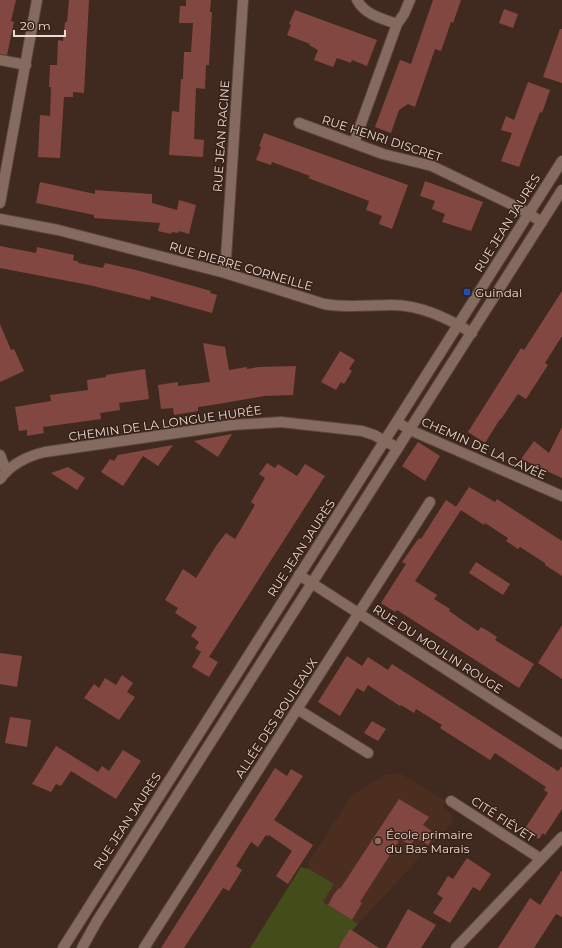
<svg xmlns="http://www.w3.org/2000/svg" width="562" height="948" font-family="Montserrat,sans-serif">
  <rect width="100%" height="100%" fill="#402a1f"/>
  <!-- built -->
  <path fill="#4b2e20" d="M399 773 446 801 443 807 452 815 453 821 358 924 323 902 309 869V861L353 794 386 775Z"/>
  <!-- green -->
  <path fill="#444c1a" d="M301 867 309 869 334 884 323 902 358 924 337 948H250Z"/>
  <!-- building -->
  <path fill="#834742" d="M0 0H16L11 21 14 22 7 55 0 54Z
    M69 0H89L84 93 73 92V97H64L60 158 38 157 40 115 50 116 51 87H49L50 65H57L58 40 63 41 65 22H67Z
    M186 0H211L210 12H212L209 65H206L205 89 196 88 194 139 204 140 203 157 169 155 172 111 179 112 181 79H183L184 52H191L193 23H179L180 6H186Z
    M433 0H461L453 23 451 22 441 51 435 49 415 107 408 104 399 110 391 133 375 127 400 60 411 64Z
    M504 9 518 14 513 28 499 23Z
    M295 10 377 40 367 66 352 60 351 63 337 58 333 67 314 60 318 50 309 45 310 44 287 35 291 25 289 24Z
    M560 29H562V83L543 77Z
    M528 82 550 90 542 113 540 112 519 167 501 161 512 133 501 130 506 116 514 120Z
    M264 133 408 185 392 229 379 224 382 216 366 210 369 201 308 178 310 176 272 162 271 165 256 160 261 147 259 146Z
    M425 181 483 202 471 231 442 222 445 214 432 209 435 201 420 196Z
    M40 182 95 194V190L152 194V203L177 210 179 200 196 205 189 234 179 231 178 233 172 232 171 234 158 231 160 223 94 218V215L36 203Z
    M0 246 36 253 37 247 74 255 73 260 79 262 78 263 103 268 105 263 140 271 211 291 210 293 217 295 212 313 151 296 150 300 89 285 0 268Z
    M562 291V336L545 363 548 365 526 399 518 394 501 419H500L485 443 468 432 521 348 524 350Z
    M0 324 11 350 14 349 24 371 0 382Z
    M203 343 225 347 229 370 247 367V369L259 367 296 366 293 395 264 396 206 406 198 407V411L174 415 173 408 161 409 158 385 178 382V386L210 382Z
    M340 351 355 360 349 369 352 371 344 384 341 382 336 390 321 382Z
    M145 369 149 399 119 403 120 410 100 413 101 419 43 427 44 433 27 436V430L19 431 15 407 51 401 50 395 88 390 87 380 106 377V375Z
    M562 427V478L521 459 534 441 549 453Z
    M232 434 218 457 194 441Z
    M418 442 440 456 425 481 402 466Z
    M173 445 158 466 143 456 123 486 101 472 110 459 114 461 118 455Z
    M267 463 275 468 278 464 297 476 305 464 325 476 209 657 195 648 199 642 191 636 197 627 175 613 178 608 165 600 183 569 196 578 216 546 226 533 235 539 255 505 251 502 265 478 259 474Z
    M68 467 85 478 77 490 51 473Z
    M469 487 495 502 497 499 562 541V576L545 565V563L520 547 518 549 506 541 508 538 485 523 484 525 456 507Z
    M446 500 461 510 415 581 437 595 434 599 450 609 449 611 478 631 481 627 488 631 497 637 495 640 534 664 519 688 397 610 395 612 381 603 406 564 402 562 419 538 421 539Z
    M476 562 510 584 503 595 469 573Z
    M562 625V679L538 663Z
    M201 652 218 662 209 677 192 667Z
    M0 653 22 656 17 687 0 684Z
    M347 656 362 666 368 657 388 670 392 664 558 771 555 775 562 766V809L545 835 543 833 539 839 524 830 548 793 544 790 546 787 495 753 490 760 440 728 442 725 416 709 414 713 401 705 400 706 368 685 364 692 357 688 340 716 318 702Z
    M122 675 133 683 127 692 135 697 119 720 84 698 94 684 99 688 105 678 116 685Z
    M10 717 31 720 27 747 5 743Z
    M372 721 386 729 378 741 364 733Z
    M56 746 98 772 102 766 109 771 123 750 141 761 116 799 71 771 61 786 56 784 51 792 32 784Z
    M275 768 287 776 291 769 303 776 274 820 313 845 288 884 276 876 292 851 269 835 268 836 266 835 258 847 251 842 236 866 242 870 229 891 223 888 184 948H161Z
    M399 799 429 817 423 825 436 834 428 845 416 838 410 845 400 839 360 902 362 903 352 920 328 905 334 894 339 888 340 889Z
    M467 858 491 874 480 891 473 887 450 923 433 913 443 898 437 894 448 876 453 879Z
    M562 870V917L556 914 534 948H498L530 898 540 905Z
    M408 909 436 925 421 948H386Z
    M350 929 379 948H338Z"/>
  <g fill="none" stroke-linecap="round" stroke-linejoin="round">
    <!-- minor casing -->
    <g stroke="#59463d" stroke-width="12">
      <path id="minor" d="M397 24 404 14 410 0
        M0 60 26 65
        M299 123 383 154 432 166 519 208 542 222
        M354 143 397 24C383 19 365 15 357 0
        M0 203 37 0
        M0 219 58 230 225 273 324 304C346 308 369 305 392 305 421 305 447 318 472 333
        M225 273 243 0
        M397 422 410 430 562 496
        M0 455 6 470
        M0 479C11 464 28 456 45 452L232 425 281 422 362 431 374 435 398 448
        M299 575 562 744
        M297 709 368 753
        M451 801 541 859
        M144 948 430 502
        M456 948 562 837"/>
    </g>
    <!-- secondary casing -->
    <g stroke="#59463d" stroke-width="12">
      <path id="secondary" d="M63 948 562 161
        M82 948 97 921 562 190"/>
    </g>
    <!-- minor -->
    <use href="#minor" stroke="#856b5f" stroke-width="10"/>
    <!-- secondary -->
    <use href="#secondary" stroke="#856b5f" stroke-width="10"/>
  </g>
  <!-- markers -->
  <rect fill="#1a4fb4" stroke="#362016" stroke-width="1.5" x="463" y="288" width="8" height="8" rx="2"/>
  <circle fill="#8d6e63" stroke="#362016" stroke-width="1.5" cx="378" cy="841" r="4"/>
  <g text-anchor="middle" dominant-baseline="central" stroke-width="3" stroke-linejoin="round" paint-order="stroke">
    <!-- street labels -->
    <g font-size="12" fill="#e9dad3" stroke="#362016">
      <text transform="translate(221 136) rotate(-86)">RUE JEAN RACINE</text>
      <text transform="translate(382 138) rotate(18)">RUE HENRI DISCRET</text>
      <text transform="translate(507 223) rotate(-58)">RUE JEAN JAURÈS</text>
      <text transform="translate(241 266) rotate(16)">RUE PIERRE CORNEILLE</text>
      <text transform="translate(165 423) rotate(-8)">CHEMIN DE LA LONGUE HURÉE</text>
      <text transform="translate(484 448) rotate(24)">CHEMIN DE LA CAVÉE</text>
      <text transform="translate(301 548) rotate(-57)">RUE JEAN JAURÈS</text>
      <text transform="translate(438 649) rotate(33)">RUE DU MOULIN ROUGE</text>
      <text transform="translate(276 718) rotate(-57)">ALLÉE DES BOULEAUX</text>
      <text transform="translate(503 819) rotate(33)">CITÉ FIÉVET</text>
      <text transform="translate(127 821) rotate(-57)">RUE JEAN JAURÈS</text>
    </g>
    <!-- poi labels -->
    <g font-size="12" fill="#e9dad3" stroke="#362016" text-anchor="start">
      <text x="475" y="292">Guindal</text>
      <text x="386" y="834">École primaire<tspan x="386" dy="14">du Bas Marais</tspan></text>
    </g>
  </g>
  <!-- scale -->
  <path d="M14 30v6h51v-6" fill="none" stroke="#e9dad3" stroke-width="2"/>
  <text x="20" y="30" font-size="12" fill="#e9dad3" stroke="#362016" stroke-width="3" paint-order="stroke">20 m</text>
</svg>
